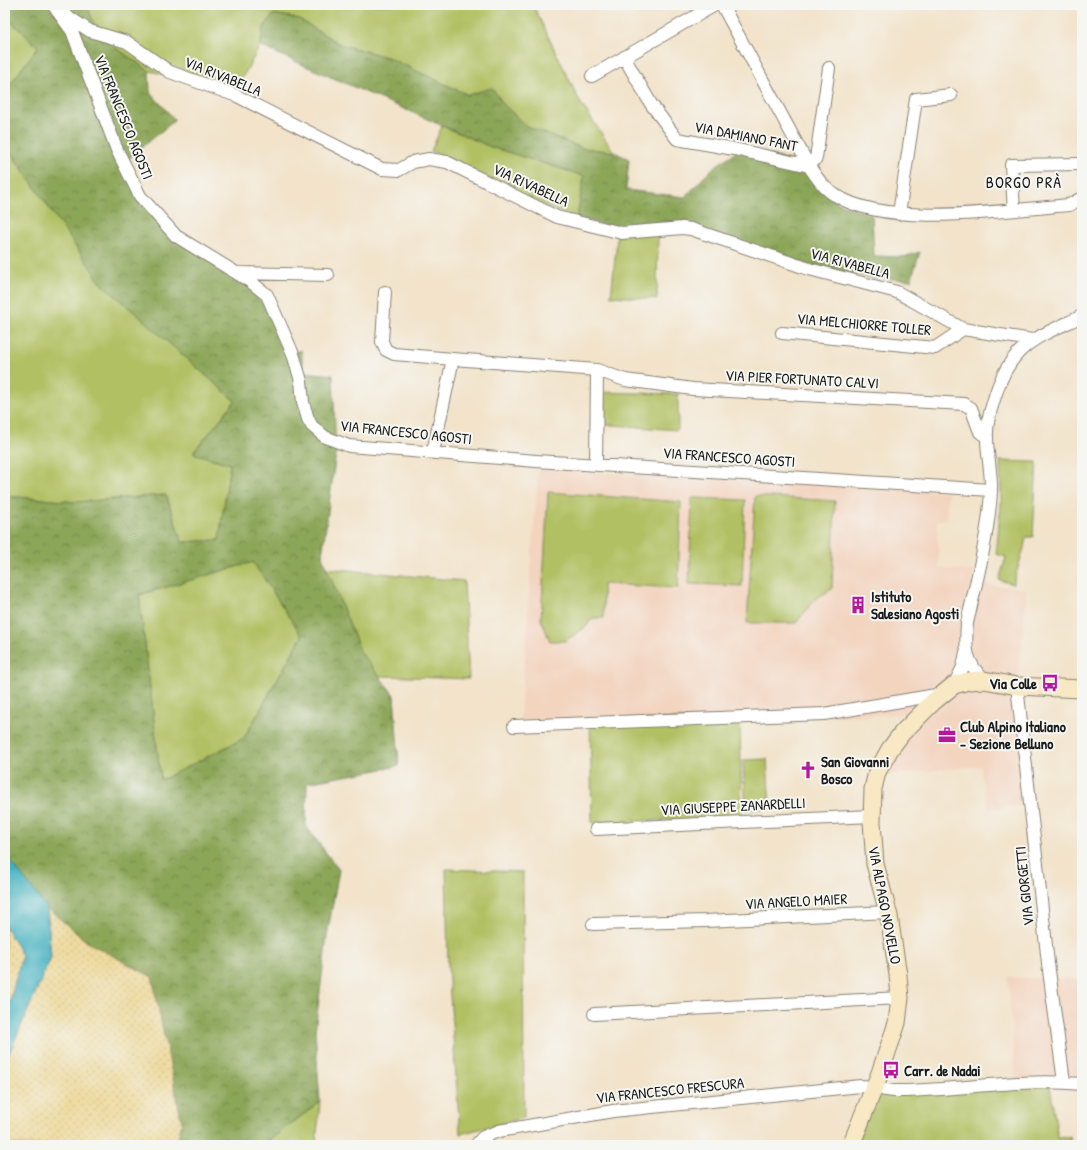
<svg xmlns="http://www.w3.org/2000/svg" width="1087" height="1150" font-family="'Patrick Hand',sans-serif">
  <defs>
    <pattern id="forest-crowns" width="20" height="18" patternUnits="userSpaceOnUse"><rect width="20" height="18" fill="#8ca658"/><path d="M2 6a3 3 0 1 1 6 0M12 15a3 3 0 1 1 6 0" fill="none" stroke="#728648"/></pattern>
    <pattern id="sand-dots" width="8" height="8" patternUnits="userSpaceOnUse"><rect width="8" height="8" fill="#eeda9e"/><path d="M2 2h.1M6 6h.1" fill="none" stroke="#ccba88" stroke-width="1.8" stroke-linecap="round"/></pattern>
  </defs>
  <rect width="100%" height="100%" fill="#f6f6f2"/>
  <filter id="ink" filterUnits="userSpaceOnUse"><feTurbulence type="fractalNoise" baseFrequency=".025" numOctaves="2"/><feDisplacementMap in="SourceGraphic" scale="8" xChannelSelector="R" yChannelSelector="G"/><feConvolveMatrix kernelMatrix="1 2 1 2 8 2 1 2 1" color-interpolation-filters="sRGB"/></filter>
  <filter id="wash" filterUnits="userSpaceOnUse"><feTurbulence type="fractalNoise" baseFrequency=".012" numOctaves="4" result="noise"/><feDisplacementMap in="SourceGraphic" scale="16" xChannelSelector="R" yChannelSelector="G"/><feGaussianBlur stdDeviation="0.9" result="paint"/><feColorMatrix in="noise" values="0 0 0 0 0 0 0 0 0 0 0 0 0 0 0 0 0 1.4 0 .05"/><feComposite in="paint" operator="in"/></filter>
  <g filter="url(#wash)">
    <rect width="100%" height="100%" fill="#f2e3ca"/>
    <!-- built -->
    <path fill="#f3d4bf" d="M538 469 948 492 947 519 937 521 939 568 974 571 971 583 1026 589 1025 613 1017 680 1034 804 988 809 980 766 880 776 894 746 928 713 824 717 520 720Z
      M1008 977 1082 980V1080L1016 1087Z"/>
    <!-- grass -->
    <path fill="#b1c062" stroke="#666e3f" d="M87 5H533L580 102 614 152 582 148 526 126 504 105 492 88 468 95 387 57 339 44 299 19 274 14 264 27 260 46 235 91 149 71 98 35Z
      M5 16 38 47 5 91Z
      M442 126 491 147 585 176 577 218 529 199 431 151Z
      M5 144 101 283 235 401 193 453 230 464 219 540 182 542 166 495 76 502 5 496Z
      M618 229 658 231 657 299 611 296Z
      M599 392 678 394V430L598 424Z
      M1000 461 1037 462 1033 537H1026L1024 548 1013 584 999 580 1006 557 996 554 1001 503Z
      M548 492 681 502 678 588 603 584 604 618H592L586 627 565 641H550L541 620Z
      M755 496 835 501 832 589 815 599 796 623H747Z
      M692 498 745 500 742 586 689 584Z
      M253 562 302 636 244 738 161 781 139 595Z
      M326 568 464 581 469 679 379 676 361 653Z
      M740 718 742 817 592 823 590 720Z
      M767 759 770 808 746 810 743 760Z
      M446 869 523 872 524 1118 460 1134 448 967Z
      M1050 1086 1058 1138 1070 1137 1071 1145H856L877 1090Z
      M320 1102 316 1145H265V1143Z"/>
    <!-- forest -->
    <path fill="url(#forest-crowns)" stroke="#54613a" fill-rule="evenodd" d="M5 5H87L98 35 149 71 150 92 175 120 121 165 175 239 260 288 294 353 301 350 304 372 333 375 336 453 322 556 361 653 394 695 399 766 307 783 306 826 339 870 327 936 315 1031 320 1102 265 1143V1145H176L182 1123 152 977 87 942 47 908 5 854V496L76 502 166 495 182 542 219 540 230 464 193 453 235 401 101 283 5 144V91L38 47 5 16ZM253 562 302 636 244 738 161 780 139 595Z
      M274 14 299 19 339 44 387 57 468 95 492 88 504 105 526 126 582 148 614 152 629 159 626 190 685 197 714 167 743 147 818 169 836 202 872 216 874 256 903 257 920 252 911 280 872 278 805 264 703 231 618 229 577 218 584 176 491 147 260 46 264 27Z"/>
    <!-- sand -->
    <path fill="url(#sand-dots)" stroke="#857b5d" d="M47 908 87 942 152 977 182 1123 176 1145H5V1063L51 957Z
      M5 926 22 955 5 1020Z"/>
    <!-- water -->
    <path fill="#43b1bf" stroke="#30666e" d="M5 854 47 908 51 957 5 1063V1020L22 955 5 926Z"/>
  </g>
  <g filter="url(#ink)">
    <g fill="none" stroke-linecap="round" stroke-linejoin="round">
      <!-- street casing -->
      <g stroke="#878073" stroke-width="14">
        <path id="street" d="M53 5 72 31 117 150 140 196 176 236 251 282 267 295 293 354 301 381 303 402 308 419 312 426 325 437 349 446 536 461 991 490
          M722 5 809 166C816 176 823 188 835 195 888 229 1007 210 1069 205L1082 198
          M61 15 67 16 90 31 127 42 170 72 237 96 382 169 399 170 413 162 429 159 447 162 557 217 622 233 683 228 691 229 809 269 897 292 963 329 1032 340
          M624 57 651 104 677 139 734 149 809 166
          M592 76 715 5
          M809 166 816 158 829 68
          M1014 210 1011 165 1082 164
          M899 214 916 99 951 95
          M238 273 328 275
          M385 292 382 342 386 350 394 354 453 359
          M782 333 935 348 963 329
          M433 452 453 359 597 370 625 380 693 389 964 404 971 408 980 432 987 437
          M596 465 597 370
          M984 680C965 661 965 649 967 623 977 580 988 536 991 492 992 474 987 456 987 438 986 423 991 410 995 396 1011 344 1036 338 1082 316
          M954 685 963 667 966 652
          M1017 686 1048 963 1064 1082
          M514 726 824 714 942 694
          M596 829 872 816
          M593 924 706 921 888 912
          M594 1014 900 998
          M476 1145 483 1137 499 1131 613 1111 861 1086C874 1086 887 1092 900 1091 961 1090 1021 1078 1082 1084"/>
      </g>
      <!-- secondary casing -->
      <g stroke="#878073" stroke-width="19">
        <path id="secondary" d="M851 1145 880 1073 897 1023 900 998 898 975 889 916 875 864 872 822 873 789 877 772 890 749 902 733 933 702 954 685 968 681 984 680 1017 686 1082 689"/>
      </g>
      <!-- street -->
      <use href="#street" stroke="#fff" stroke-width="12"/>
      <!-- secondary -->
      <use href="#secondary" stroke="#f8e8c3" stroke-width="17"/>
    </g>
  </g>
  <!-- icons -->
  <defs>
    <g id="building-bare" transform="scale(1.38)"><path d="M-4-6H4V6H1V3H-1V6H-4ZM-2.5-4.3h1.7v1.8h-1.7ZM.8-4.3h1.7v1.8H.8ZM-2.5-1h1.7V.8h-1.7ZM.8-1h1.7V.8H.8Z" fill="#b5179e" stroke="#f6f6f2" stroke-width="2.5" paint-order="stroke"/></g>
    <g id="bus-bare" transform="scale(1.38)"><path d="M-5-6H5V4H4V6H2V4H-2V6H-4V4H-5ZM-3.5-4V0h7V-4ZM-3.5 1.2v1.5H-2V1.2ZM2 1.2v1.5H3.5V1.2Z" fill="#b5179e" stroke="#f6f6f2" stroke-width="2.5" paint-order="stroke"/></g>
    <g id="office-bare" transform="scale(1.38)"><path d="M-6-3h4V-5.5h4V-3h4V5H-6ZM-1-4.5V-3h2v-1.5ZM-6 0V1H6V0Z" fill="#b5179e" stroke="#f6f6f2" stroke-width="2.5" paint-order="stroke"/></g>
    <g id="church-bare" transform="scale(1.38)"><path d="M-1.2-6h2.4v3.5h3.3v2.4h-3.3V6h-2.4V-.1h-3.3v-2.4h3.3Z" fill="#b5179e" stroke="#f6f6f2" stroke-width="2.5" paint-order="stroke"/></g>
  </defs>
  <g fill-rule="evenodd">
    <use href="#building-bare" x="858" y="605"/>
    <use href="#bus-bare" x="1050" y="683"/>
    <use href="#office-bare" x="947" y="735"/>
    <use href="#church-bare" x="808" y="770"/>
    <use href="#bus-bare" x="891" y="1070"/>
  </g>
  <g text-anchor="middle" dominant-baseline="central" stroke-width="4" stroke-linejoin="round" paint-order="stroke">
    <!-- street labels -->
    <g font-size="15" fill="#1c1c1c" stroke="#f6f6f2">
      <text transform="translate(223 76) rotate(22)">VIA RIVABELLA</text>
      <text transform="translate(124 117) rotate(68)">VIA FRANCESCO AGOSTI</text>
      <text transform="translate(746 136) rotate(11)">VIA DAMIANO FANT</text>
      <text transform="translate(531 185) rotate(25)">VIA RIVABELLA</text>
      <text transform="translate(850 263) rotate(15)">VIA RIVABELLA</text>
      <text transform="translate(864 324) rotate(5)">VIA MELCHIORRE TOLLER</text>
      <text transform="translate(802 379) rotate(3)">VIA PIER FORTUNATO CALVI</text>
      <text transform="translate(406 432) rotate(6)">VIA FRANCESCO AGOSTI</text>
      <text transform="translate(729 457) rotate(4)">VIA FRANCESCO AGOSTI</text>
      <text transform="translate(733 806) rotate(-3)">VIA GIUSEPPE ZANARDELLI</text>
      <text transform="translate(1024 886) rotate(-96)">VIA GIORGETTI</text>
      <text transform="translate(796 901) rotate(-3)">VIA ANGELO MAIER</text>
      <text transform="translate(885 905) rotate(79)">VIA ALPAGO NOVELLO</text>
      <text transform="translate(670 1090) rotate(-6)">VIA FRANCESCO FRESCURA</text>
    </g>
    <!-- poi labels -->
    <g font-size="15" font-weight="bold" fill="#1c1c1c" stroke="#f6f6f2" text-anchor="start">
      <text x="871" y="596">Istituto<tspan x="871" dy="17">Salesiano Agosti</tspan></text>
      <text x="1037" y="683" text-anchor="end">Via Colle</text>
      <text x="960" y="726">Club Alpino Italiano<tspan x="960" dy="17">- Sezione Belluno</tspan></text>
      <text x="821" y="761">San Giovanni<tspan x="821" dy="17">Bosco</tspan></text>
      <text x="904" y="1070">Carr. de Nadai</text>
    </g>
    <!-- neighbourhood labels -->
    <g font-size="16" letter-spacing="1" fill="#1c1c1c" stroke="#f6f6f2">
      <text x="1024" y="182">BORGO PRÀ</text>
    </g>
  </g>
  <!-- margin -->
  <rect width="1087" height="1150" fill="none" stroke="#f6f6f2" stroke-width="20"/>
</svg>
